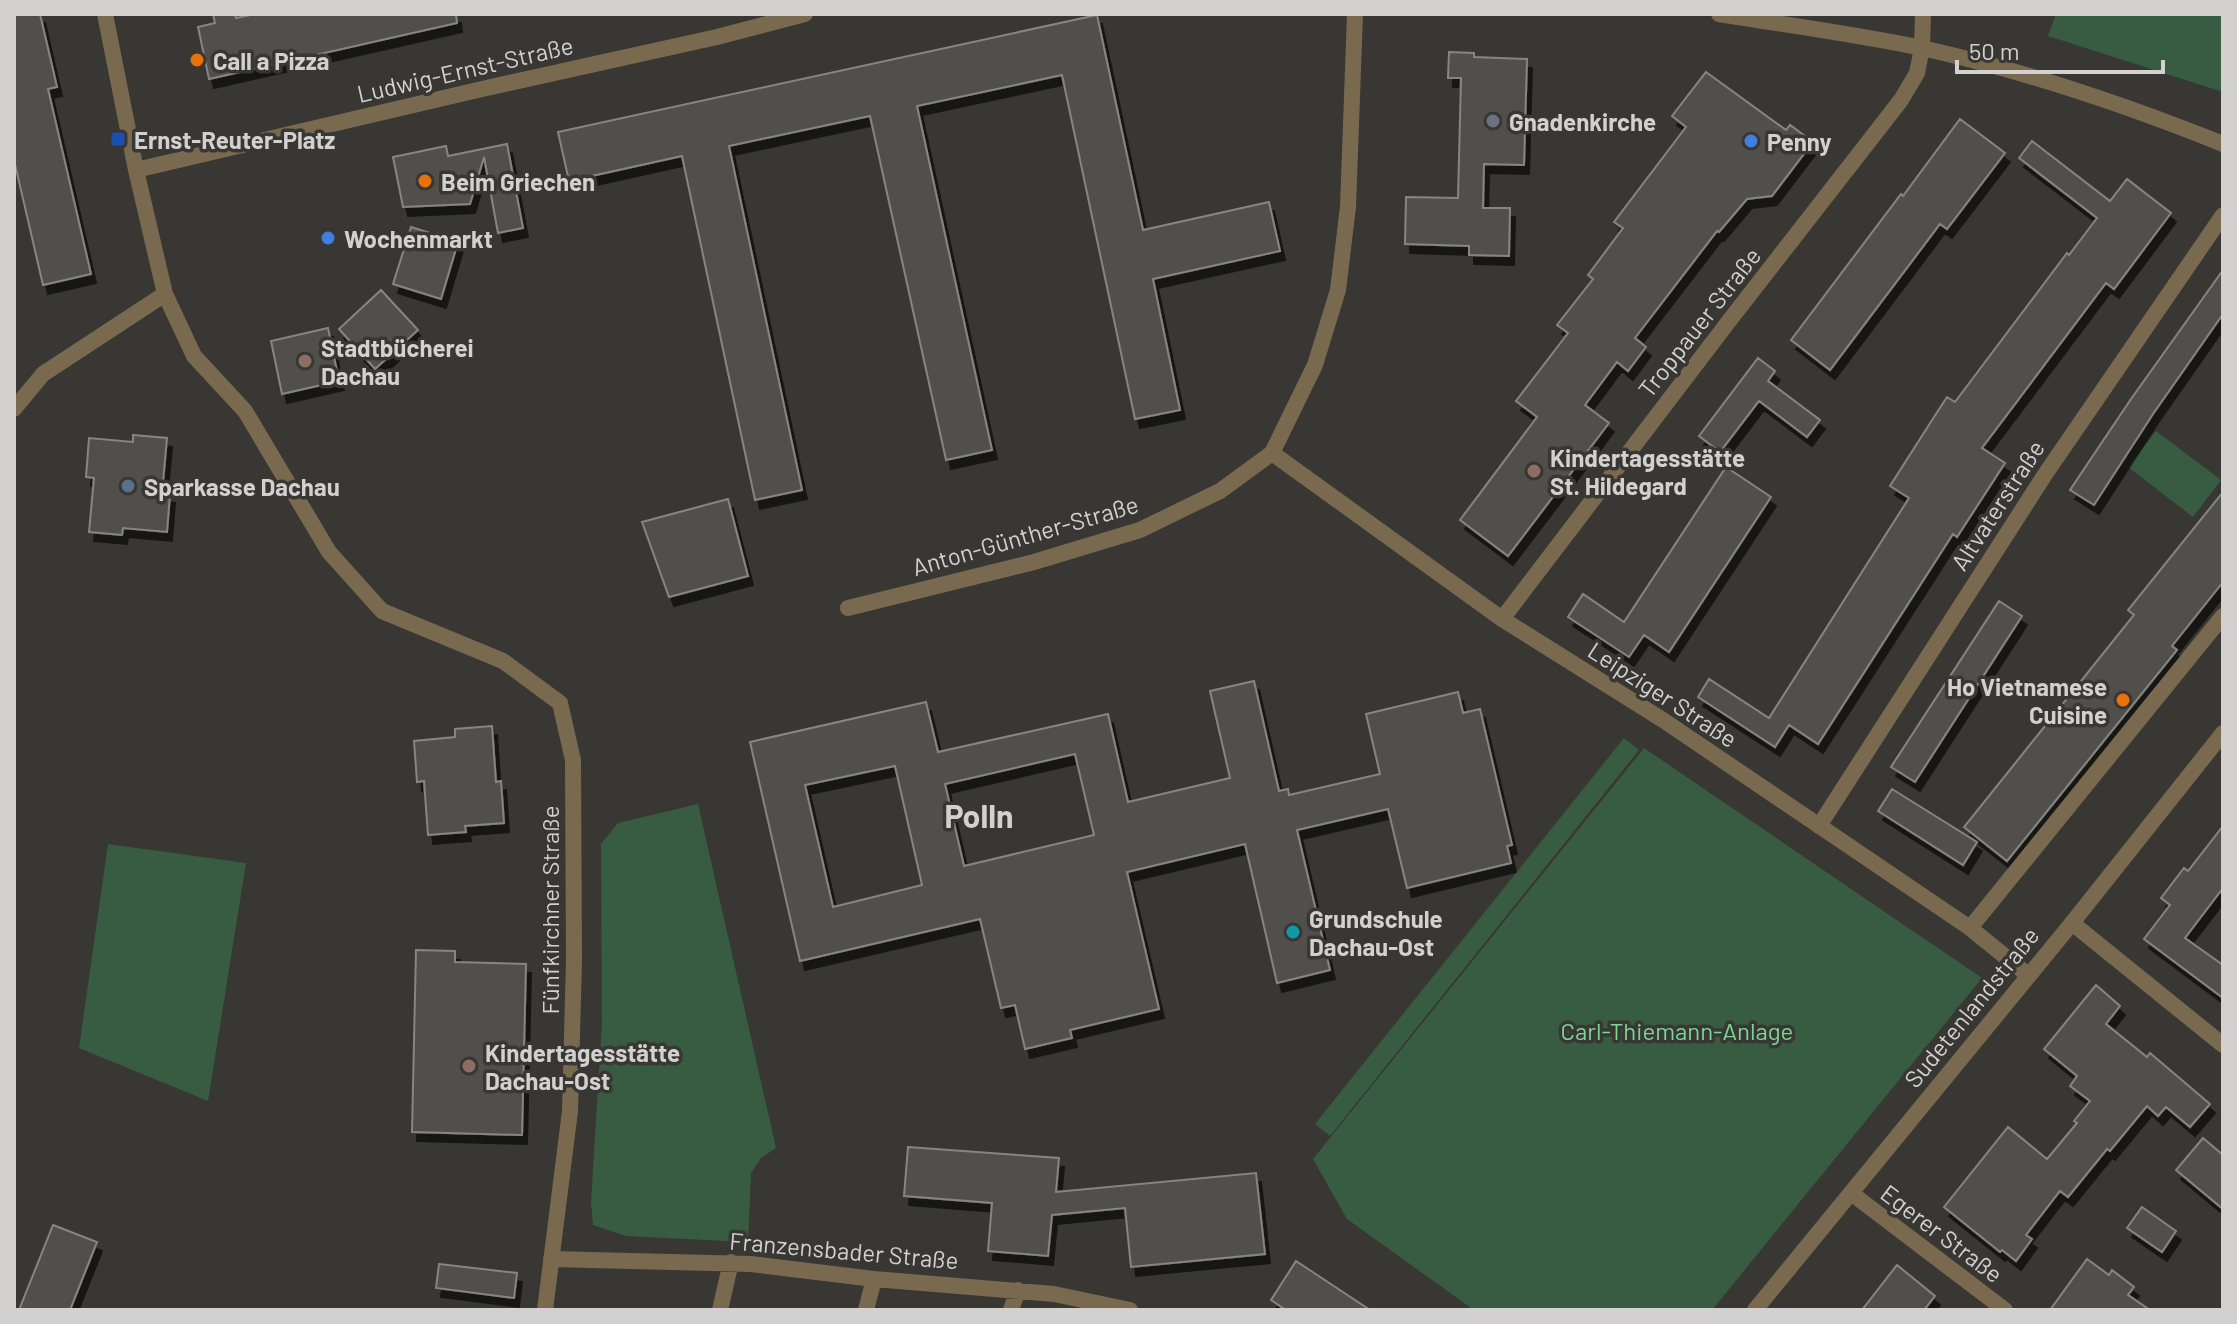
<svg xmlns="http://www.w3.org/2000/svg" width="2237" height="1324" font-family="Barlow,sans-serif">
  <defs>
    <filter id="shadow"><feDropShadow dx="5" dy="9" stdDeviation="0" flood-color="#0009"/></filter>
  </defs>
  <rect width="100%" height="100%" fill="#383733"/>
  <!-- green -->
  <path fill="#385c42" d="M2056 14H2223V92L2048 36Z
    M2156 431 2221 480 2193 517 2128 467Z
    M1624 738 1639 750 1330 1136 1315 1124Z
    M1644 748 1982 978 1712 1310H1474L1347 1219 1313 1159Z
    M698 804 776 1148 761 1158 751 1173 748 1242 626 1236 593 1225 591 1202 602 1022 601 844 618 823Z
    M108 844 246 863 208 1101 79 1048Z"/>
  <!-- building -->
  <path fill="#51504c" stroke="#868581" stroke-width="2" fill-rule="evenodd" filter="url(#shadow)" d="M14 14H40L57 87 48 89 91 274 43 285 14 160Z
    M213 14H235L236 18 255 14H456L457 23 209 79 198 27 215 23Z
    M1097 15 1143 230 1269 202 1280 251 1153 279 1180 410 1135 419 1062 75 917 106 992 450 946 460 870 116 729 146 802 490 755 500 682 156 569 181 558 132Z
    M1449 52 1474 53V57L1527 59 1524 165 1484 164 1483 208H1510L1509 256 1469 255V246L1405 244 1406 197 1458 198 1461 78H1448Z
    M1706 72 1786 130 1790 125 1813 142 1772 196 1747 199 1719 232 1717 231 1635 338 1646 347 1628 371 1617 362 1585 405 1609 423 1508 556 1460 520 1537 417 1516 401 1568 333 1557 325 1593 279 1588 275 1623 228 1614 222 1686 127 1672 116Z
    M1960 119 2005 153 1947 229 1940 224 1830 370 1791 340 1901 194 1903 196Z
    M2032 141 2110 201 2127 179 2171 213 2114 289 2106 283 1982 448 2005 463 1957 537 1953 534 1818 744 1789 725 1775 747 1698 697 1709 679 1769 718 1909 498 1890 486 1934 417 1947 397 1955 402 2067 253 2069 255 2097 218 2019 158Z
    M507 144 523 228 498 233 484 157 470 204 403 207 393 157 446 146 448 156Z
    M411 227 458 242 441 299 393 284Z
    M2223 270V314L2153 414 2094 505 2070 490 2131 399Z
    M381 290 418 330 375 369 339 329Z
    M328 328 339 381 282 394 271 341Z
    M1758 358 1775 371 1768 381 1820 420 1807 437 1759 401 1720 452 1699 436Z
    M133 435 167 438 162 493 170 494 167 532 123 528 122 535 89 532 94 478 86 477 89 438 133 442Z
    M1726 467 1771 497 1669 652 1644 635 1629 657 1568 617 1583 594 1624 622Z
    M2223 492V582L2172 646 2177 650 2007 861 1964 827 2134 615 2128 610Z
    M728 499 748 576 669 597 642 522Z
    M1999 601 2022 616 1915 782 1891 767Z
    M1254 681 1279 791 1288 789 1289 795 1380 774 1366 714 1458 692 1463 713 1480 709 1512 845 1507 846 1511 863 1407 888 1388 809 1297 830 1330 970 1277 983 1245 844 1127 872 1159 1009 1070 1030 1072 1038 1025 1049 1015 1005 1001 1008 980 919 800 961 750 742 926 702 938 752 1108 714 1128 802 1230 778 1210 691ZM1075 754 1094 835 964 866 945 784ZM895 766 922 885 833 907 805 785Z
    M492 726 496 782 501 781 504 823 465 826 466 832 428 835 424 781 417 782 414 741 455 737V729Z
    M1892 789 1977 842 1963 865 1878 811Z
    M2223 826V888L2185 938 2223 965V998L2144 939 2170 905 2161 898 2184 868 2188 871Z
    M416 950 455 951V962L526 964 522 1135 412 1132Z
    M2096 985 2120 1006 2106 1024 2147 1057 2150 1053 2210 1104 2190 1127 2166 1107 2158 1116 2147 1106 2110 1151 2107 1149 2068 1197 2060 1191 2026 1235 2032 1239 2016 1261 2002 1250 2000 1252 1944 1207 2008 1127 2047 1159 2077 1123 2074 1121 2090 1101 2070 1086 2077 1076 2044 1049Z
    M2203 1138 2223 1155V1209L2176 1170Z
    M908 1147 1059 1158 1056 1192 1256 1173 1265 1254 1131 1267 1125 1208 1052 1215 1048 1256 988 1251 992 1203 904 1196Z
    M2142 1207 2176 1231 2162 1252 2127 1228Z
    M53 1225 97 1242 70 1310H19Z
    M2087 1259 2109 1275 2112 1270 2134 1287 2128 1295 2150 1310H2050Z
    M1296 1261 1370 1310H1286L1271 1300Z
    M439 1264 517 1273 514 1298 436 1288Z
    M1897 1265 1935 1296 1924 1310H1862Z"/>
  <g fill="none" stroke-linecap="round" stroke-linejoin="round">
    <!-- minor -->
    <path stroke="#796a4f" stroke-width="16" d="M105 14 136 170 165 294 194 356 245 411 329 552 382 611 503 661 560 703 573 760 574 960 570 1111 545 1310
      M1719 14C1786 25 1855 34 1922 48 2025 71 2126 105 2223 144
      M136 170 482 89 717 37 805 14
      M14 409 43 374 165 294
      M1272 453 1502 619 1663 720 1970 928 2028 975
      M848 608 1034 562 1140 530 1220 491 1272 453 1315 365 1338 290 1348 207 1355 14
      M1502 619 1729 321 1901 100 1917 73 1922 48 1923 14
      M1819 826 2046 473 2223 215
      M2072 923 2223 1045
      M1970 928 2223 616
      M1851 1193 2005 1310
      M551 1259 751 1264 874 1279 1054 1294 1130 1310
      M720 1310 731 1262
      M866 1310 874 1279
      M1011 1310 1018 1290"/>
    <!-- tertiary -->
    <path stroke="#796a4f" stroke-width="16" d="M1755 1310 2072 923 2223 733"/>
  </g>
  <!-- markers -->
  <g fill="#e8710a" stroke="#383733" stroke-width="3">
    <circle cx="197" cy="60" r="8"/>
    <circle cx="425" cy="181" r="8"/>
    <circle cx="2123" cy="700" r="8"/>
  </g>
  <circle fill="#6b7280" stroke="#383733" stroke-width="3" cx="1493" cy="121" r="8"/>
  <rect fill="#1a4fb4" stroke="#383733" stroke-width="3" x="110" y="131" width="16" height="16" rx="4"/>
  <g fill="#3f7fe0" stroke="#383733" stroke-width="3">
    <circle cx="1751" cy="141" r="8"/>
    <circle cx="328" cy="238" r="8"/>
  </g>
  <g fill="#8d6e63" stroke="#383733" stroke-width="3">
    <circle cx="305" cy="361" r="8"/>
    <circle cx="1534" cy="471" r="8"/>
    <circle cx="469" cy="1066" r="8"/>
  </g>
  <circle fill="#5c6f8a" stroke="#383733" stroke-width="3" cx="128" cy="486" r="8"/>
  <circle fill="#0f9aa8" stroke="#383733" stroke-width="3" cx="1293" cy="932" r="8"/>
  <g text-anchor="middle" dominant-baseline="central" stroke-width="7" stroke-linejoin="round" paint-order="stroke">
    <!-- poi labels -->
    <g font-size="24" font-weight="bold" fill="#d2d1cf" stroke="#383733" text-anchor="start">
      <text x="213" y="60">Call a Pizza</text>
      <text x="1509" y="121">Gnadenkirche</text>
      <text x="134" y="139">Ernst-Reuter-Platz</text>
      <text x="1767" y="141">Penny</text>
      <text x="441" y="181">Beim Griechen</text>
      <text x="344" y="238">Wochenmarkt</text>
      <text x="321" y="347">Stadtbücherei<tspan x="321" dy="28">Dachau</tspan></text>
      <text x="1550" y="457">Kindertagesstätte<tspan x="1550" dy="28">St. Hildegard</tspan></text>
      <text x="144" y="486">Sparkasse Dachau</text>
      <text x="2107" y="686" text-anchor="end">Ho Vietnamese<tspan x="2107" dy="28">Cuisine</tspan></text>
      <text x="1309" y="918">Grundschule<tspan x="1309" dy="28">Dachau-Ost</tspan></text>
      <text x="485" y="1052">Kindertagesstätte<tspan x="485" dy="28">Dachau-Ost</tspan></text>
    </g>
    <!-- street labels -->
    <g font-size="24" fill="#d2d1cf" stroke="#383733">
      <text transform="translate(465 69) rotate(-13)">Ludwig-Ernst-Straße</text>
      <text transform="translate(1699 322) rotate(-52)">Troppauer Straße</text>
      <text transform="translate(1997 505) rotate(-57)">Altvaterstraße</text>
      <text transform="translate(1025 535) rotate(-16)">Anton-Günther-Straße</text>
      <text transform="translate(1663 694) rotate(33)">Leipziger Straße</text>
      <text transform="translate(549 910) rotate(-90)">Fünfkirchner Straße</text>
      <text transform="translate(1971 1007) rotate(-51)">Sudetenlandstraße</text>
      <text transform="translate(1942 1233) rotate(37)">Egerer Straße</text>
      <text transform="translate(844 1250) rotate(5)">Franzensbader Straße</text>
    </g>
    <!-- park labels -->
    <g font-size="24" fill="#7ad695" stroke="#383733">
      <text x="1677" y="1030">Carl-Thiemann-Anlage</text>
    </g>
    <!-- district labels -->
    <g font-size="32" font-weight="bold" fill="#d2d1cf" stroke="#383733">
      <text x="979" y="815">Polln</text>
    </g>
  </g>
  <!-- border -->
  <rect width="2237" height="1324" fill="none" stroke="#d2d1cf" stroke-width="32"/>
  <!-- scale -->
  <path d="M1957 60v12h206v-12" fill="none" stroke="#d2d1cf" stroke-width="4"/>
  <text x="1969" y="60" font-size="24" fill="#d2d1cf" stroke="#383733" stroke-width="6" paint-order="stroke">50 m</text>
</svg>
